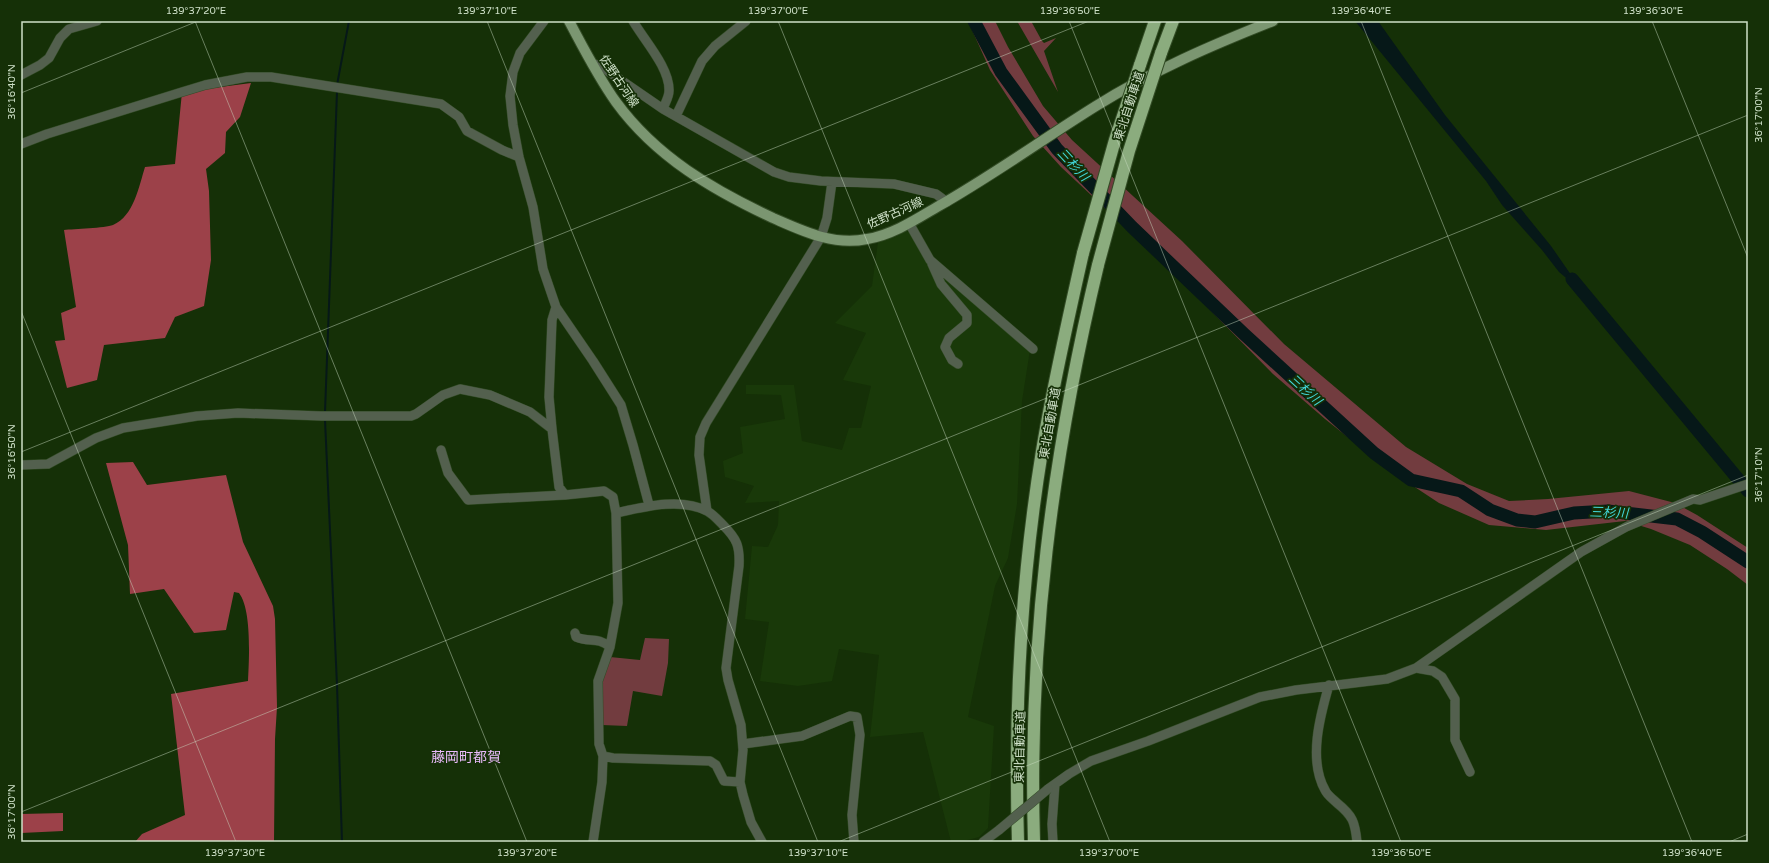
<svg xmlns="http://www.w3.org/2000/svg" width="1769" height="863" font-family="'Varela Round','Noto Sans JP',sans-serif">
  <rect width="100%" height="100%" fill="#153007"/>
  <!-- built -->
  <path fill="#193909" d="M904 231 910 232 928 263 1030 350 1022 401 1017 504 1008 558 995 586 968 717 994 726 988 828 979 837 960 842H951L923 732 870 737 879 655 839 649 832 681 798 686 760 681 769 622 745 619 752 546 768 547 778 525 779 501 745 503 754 486 725 477 723 461 743 453 740 427 785 419 781 395 746 394V385H794L802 441 842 450 849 428H861L871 386 843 380 866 333 835 323 872 286 878 242Z"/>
  <!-- green -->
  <path fill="#723c3f" d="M968 21H995L1008 47 1043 106 1072 140 1182 241 1284 344 1406 447 1467 484 1509 501 1548 499 1629 491 1675 503 1697 515 1748 548V585L1727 569 1690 545 1651 529 1625 521 1546 530 1489 525 1439 503 1389 470 1325 419 1273 374 1166 265 1061 167 1033 136 990 70Z
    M1017 21H1031L1042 41 1044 43 1056 38 1044 51 1058 92Z
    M645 638 669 639 668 663 662 696 633 691 627 726 602 725 601 684 610 657 640 660Z"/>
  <!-- forest -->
  <path fill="#9c4149" d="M251 83 240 117 226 132 225 153 206 169 209 191 211 260 204 306 175 317 165 338 104 345 97 380 67 388 55 341 65 340 61 313 76 307 64 230C74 229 105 228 113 225 134 216 139 186 145 167L175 164 182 92Z
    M133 462 147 485 226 475 243 542 273 606 275 619 277 707 275 739 274 842H135L142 834 185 815 171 694 248 681C249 660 252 610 239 593L234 592 226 630 194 633 164 589 130 594 128 545 106 463Z
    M63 813V831L21 833V814Z"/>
  <!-- water -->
  <path fill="#061818" d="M1355 21H1378L1445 115 1551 246 1583 292 1559 272 1542 250 1502 205 1486 181Z"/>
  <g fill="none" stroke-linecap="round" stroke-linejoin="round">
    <!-- stream -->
    <path stroke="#061818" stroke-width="2" d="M337 85 349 21
      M325 412 337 92
      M325 420 337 685 342 842"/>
    <!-- river -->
    <path stroke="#061818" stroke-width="13" d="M974 21 1001 72 1057 149 1132 227 1244 334 1374 453 1411 480 1461 491 1490 510 1517 520 1535 522 1574 513 1608 511 1677 519 1702 532 1748 562
      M1572 279 1748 491"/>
    <!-- minor casing -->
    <g stroke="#334c26" stroke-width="10">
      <path id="minor" d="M544 21 520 53 513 72 510 96 513 125 519 157 533 207 543 269 556 307 593 361 621 405 633 445 649 505
        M633 21C644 40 670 68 669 91 669 97 665 103 663 109
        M592 64 599 65 663 109 774 172 789 177 821 181 894 184 936 194 947 202
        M21 75 40 65 49 58 60 38 69 29 97 21
        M676 116 702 61 715 46 746 21
        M21 144 47 134 182 92 205 85 247 77H271L441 104 459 117 467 131 502 150 519 157
        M909 223 930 260 1033 349
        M932 264 941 284 967 315V323L949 338 945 347 952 360 958 364
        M552 429 559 487 565 495 604 491 613 497 616 513 618 603 610 647 598 681 599 744 603 756 602 782 593 842
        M441 450 448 473 468 500 565 495
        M21 465 48 464 96 438 123 428 197 416 238 413 321 416H411L416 414 443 395 460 389 490 395 530 412 552 429 549 397 552 320 556 307
        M707 511 699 455 700 437 706 423 821 237 827 218 832 182
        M616 513C643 507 681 497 707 511 713 514 718 520 723 525 737 539 740 546 739 566L726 668 728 680 741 725 743 750 740 782 743 795 751 822 762 842
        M575 633 576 637C590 643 597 636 610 647
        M1416 668 1433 671 1442 677 1455 699V740L1470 772
        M1329 685C1320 716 1308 760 1325 790 1327 795 1333 799 1337 803 1353 816 1355 822 1357 842
        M743 744 802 736 850 716 857 717 860 735 852 815 854 842
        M603 756 613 758 710 761 716 765 724 781 740 782
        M1048 789 1069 774 1091 761 1148 741 1260 697 1296 690 1387 679 1416 668 1581 552 1626 527 1693 499 1700 500 1748 484
        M983 842 999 830
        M1053 842 1052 824 1055 784"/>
    </g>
    <!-- major casing -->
    <g stroke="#334c26" stroke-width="12">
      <path id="major" d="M569 21C584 49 598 77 616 102 656 157 713 190 773 218 803 231 833 246 867 239 892 235 915 220 937 207 992 176 1043 139 1096 106 1152 71 1212 45 1273 21"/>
    </g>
    <!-- highway casing -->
    <g stroke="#334c26" stroke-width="14">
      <path id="highway" d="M1161 53 1173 21
        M1140 65 1155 21
        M1018 842C1014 712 1021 580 1042 451 1053 385 1068 319 1083 253
        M1034 842C1028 644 1052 457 1098 265"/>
    </g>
    <!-- minor -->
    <use href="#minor" stroke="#53604e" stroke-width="9"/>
    <!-- major -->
    <use href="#major" stroke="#7b9671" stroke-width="10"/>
    <!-- highway -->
    <use href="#highway" stroke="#8bac7e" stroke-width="12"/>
    <!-- minor-bridge casing -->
    <g stroke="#334c26" stroke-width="10" stroke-linecap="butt">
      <path id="minor-bridge" d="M999 830 1048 789"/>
    </g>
    <!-- highway-bridge casing -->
    <g stroke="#334c26" stroke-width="14" stroke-linecap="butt">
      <path id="highway-bridge" d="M1083 253 1115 140 1140 65
        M1098 265 1129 151 1161 53"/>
    </g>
    <!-- minor-bridge -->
    <use href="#minor-bridge" stroke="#53604e" stroke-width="9"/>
    <!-- highway-bridge -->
    <use href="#highway-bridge" stroke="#8bac7e" stroke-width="12"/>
  </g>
  <!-- ticks -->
  <path fill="none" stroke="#cee0c8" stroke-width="1" stroke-opacity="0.45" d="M195 21 527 842M487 21 818 842M778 21 1110 842M1069 21 1401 842M1361 21 1692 842M1652 21 1748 258M21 93 198 21M21 311 236 842M21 452 1089 21M21 812 1748 115M838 842 1748 475M1729 842 1748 834"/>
  <g text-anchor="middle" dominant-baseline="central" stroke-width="3.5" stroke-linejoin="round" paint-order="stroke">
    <!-- street labels -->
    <g font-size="12" fill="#cee0c8" stroke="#153007">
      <text transform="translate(619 81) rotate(56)">佐野古河線</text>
      <text transform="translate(1129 106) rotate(-72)">東北自動車道</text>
      <text transform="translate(895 213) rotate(-24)">佐野古河線</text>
      <text transform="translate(1050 423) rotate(-80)">東北自動車道</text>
      <text transform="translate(1020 747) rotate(-89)">東北自動車道</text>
    </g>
    <!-- water labels -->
    <g font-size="13" font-style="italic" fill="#42d7da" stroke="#153007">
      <text transform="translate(1073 165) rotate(47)">三杉川</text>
      <text transform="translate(1305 390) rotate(43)">三杉川</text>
      <text transform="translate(1609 513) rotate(2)">三杉川</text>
    </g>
    <!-- quarter labels -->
    <g font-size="14" fill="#eabbfb" stroke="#153007">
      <text x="466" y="757">藤岡町都賀</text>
    </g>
  </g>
  <!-- border -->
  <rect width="1769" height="863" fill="none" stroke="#153007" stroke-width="44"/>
  <rect x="22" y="22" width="1725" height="819" fill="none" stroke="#cee0c8" stroke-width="1.5"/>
  <g font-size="10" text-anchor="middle" fill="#cee0c8">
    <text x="196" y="14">139°37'20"E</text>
    <text x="487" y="14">139°37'10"E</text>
    <text x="778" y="14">139°37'00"E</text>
    <text x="1070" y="14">139°36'50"E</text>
    <text x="1361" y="14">139°36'40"E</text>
    <text x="1653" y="14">139°36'30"E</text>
    <text transform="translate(11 92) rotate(-90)" y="4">36°16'40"N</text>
    <text transform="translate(1758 115) rotate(-90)" y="4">36°17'00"N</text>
    <text transform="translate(11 452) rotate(-90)" y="4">36°16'50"N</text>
    <text transform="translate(1758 475) rotate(-90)" y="4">36°17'10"N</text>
    <text transform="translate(11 812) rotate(-90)" y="4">36°17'00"N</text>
    <text x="235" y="856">139°37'30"E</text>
    <text x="527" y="856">139°37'20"E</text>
    <text x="818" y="856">139°37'10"E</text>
    <text x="1109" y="856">139°37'00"E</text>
    <text x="1401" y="856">139°36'50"E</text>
    <text x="1692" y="856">139°36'40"E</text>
  </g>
</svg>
